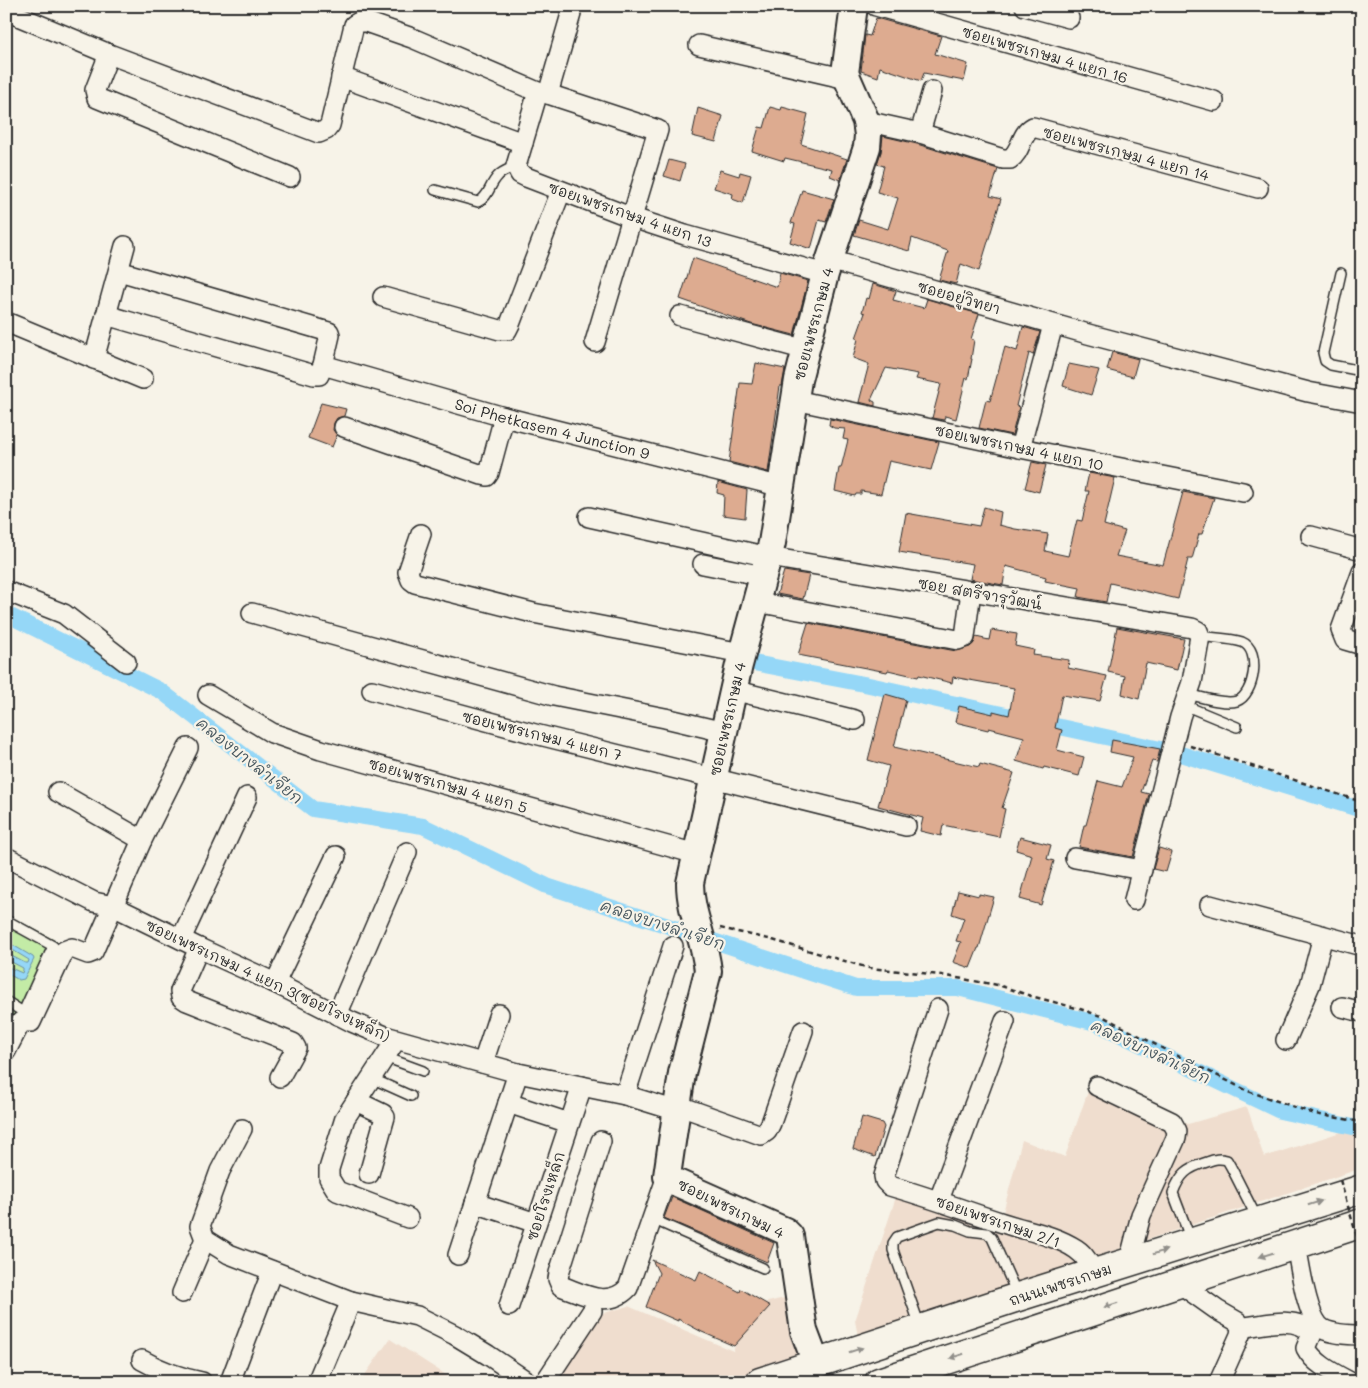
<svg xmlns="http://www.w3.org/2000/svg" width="1368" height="1388" font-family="Mali,'Playpen Sans Thai',sans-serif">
  <rect width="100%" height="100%" fill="#f7f3e8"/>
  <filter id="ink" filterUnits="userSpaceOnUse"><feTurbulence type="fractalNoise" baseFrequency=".02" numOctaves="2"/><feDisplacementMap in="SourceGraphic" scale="10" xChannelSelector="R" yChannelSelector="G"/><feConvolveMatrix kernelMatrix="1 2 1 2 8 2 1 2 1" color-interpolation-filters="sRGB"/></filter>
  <g filter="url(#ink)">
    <!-- built -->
    <path fill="#efddce" d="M1093 1077 1188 1124 1247 1107 1264 1157 1347 1130 1362 1134V1168L858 1336 855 1321 896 1197 999 1228 1022 1140 1065 1157Z
      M788 1297 806 1358 730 1382H549L594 1316 628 1306 733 1351 752 1306Z
      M390 1339 457 1382H360Z"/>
    <!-- green -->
    <path fill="#c3eba6" stroke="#778b68" d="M6 914 63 945 19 1020 6 1011Z"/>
    <!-- water -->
    <path fill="#95d7f7" stroke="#6b92a5" d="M6 941 33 957 34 959 24 979 19 980 6 973V966L22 973 23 970V968L6 959V953L25 963H28L29 960 6 946Z"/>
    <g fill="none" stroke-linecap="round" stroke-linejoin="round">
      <!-- canal -->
      <path stroke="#95d7f7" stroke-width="16" d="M6 614 161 691 313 809 423 826 547 886 856 988H958L1096 1023 1280 1111 1362 1129
        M733 659 869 685 1174 752 1362 810"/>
    </g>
    <!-- building -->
    <path fill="#ddab90" stroke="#2b2b2b" d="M876 18 941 36 935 54 968 64 964 81 924 73 921 81 880 67 878 77 861 71 865 35 870 36Z
      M770 107 781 110 782 107 808 114 801 144 847 159 840 180 830 176 832 169 785 158 784 161 752 151 759 127 764 128Z
      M698 108 723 116 716 142 692 136Z
      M883 136 917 144 998 169 990 196 1001 199 979 271 961 264 956 284 939 280 948 251 912 238 909 251 854 235 859 220 888 229 898 198 877 192 884 166 877 164 881 152Z
      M669 160 685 164 680 181 664 176Z
      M720 170 739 176 740 172 751 175 743 203 732 199 733 194 714 188Z
      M802 190 834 199 826 222 819 220 811 249 790 242 795 224 791 223Z
      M693 258 777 287 780 273 808 281 794 335 751 324 680 299Z
      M873 284 896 291 893 300 924 308 927 299 979 314 971 339 974 340 971 359H972L968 379 966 378 956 419 945 416 944 420 932 418 941 384 916 379 918 374 886 368 871 400 875 402V406L859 402 869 364 853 358 858 339 856 338 865 313 862 312 866 298 869 299Z
      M1023 327 1040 332 1033 355 1029 353 1016 406 1019 407 1012 435 979 428 986 400 990 401 1005 347 1017 351Z
      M1112 352 1138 359 1133 377 1107 370Z
      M756 363 785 369 782 386H780L768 472 729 462 740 383 752 384Z
      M1069 364 1099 370 1091 395 1063 386Z
      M321 403 346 409 344 416 337 418 334 423 333 430 337 435 332 447 308 438Z
      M830 419 939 442 931 470 889 461 881 494 861 491V494H856L855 496 835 491 839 468H841L848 440 843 439 845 429 834 428 829 425Z
      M1032 462 1046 465 1039 492 1025 488Z
      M1089 473 1115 478 1104 525 1125 531 1116 556 1163 565 1183 492 1214 498 1202 534H1199L1192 559H1188L1178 599 1110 583 1106 602 1078 597 1080 588 1045 581 1046 577 1006 566 1003 585 970 579 973 564 899 552 906 513 979 526 984 507 1001 512 999 525 1015 529 1048 534 1045 551 1068 556 1077 520 1082 521 1089 491H1085Z
      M718 482 747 490 745 518 723 515 724 495 717 493Z
      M784 571 809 575 803 599 777 594Z
      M808 623 956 651 970 647 974 643 976 637 989 640 991 630 1017 634 1015 646 1034 650 1033 655 1069 660 1068 668 1107 676 1100 701 1062 695 1055 728 1062 730 1057 750 1084 757 1079 776 1044 767 1043 769 1016 761 1024 737 989 728 988 730 955 722 959 706 993 714V711L1009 715 1014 688 953 677 952 683 919 675 918 677 888 670 887 672 798 655Z
      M1117 627 1184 639 1177 670 1146 663 1139 699 1122 694 1125 676 1108 672Z
      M885 694 906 700 894 747 979 767 980 764 1014 773 1002 808 1005 809 999 837 943 825 941 836 920 831 923 818 878 806 889 766 868 760Z
      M1112 740 1160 749 1157 762 1152 761 1141 792 1149 794 1133 857 1079 847 1084 825H1086L1098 781 1122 787 1133 757 1110 752Z
      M1020 837 1051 845 1047 859 1054 861 1041 905 1020 899 1032 855 1016 850Z
      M1159 848 1172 852 1166 872 1153 869Z
      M958 891 979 896V894L994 897 979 948H978L970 968 953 962 961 942 956 941 964 918 952 914Z
      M862 1117 882 1123 884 1127 875 1157 853 1149Z
      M672 1197 774 1243 767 1262 664 1218Z
      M652 1260 696 1280 700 1271 740 1292 741 1289 770 1306 734 1346 702 1332 678 1319V1321L646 1307 659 1273Z"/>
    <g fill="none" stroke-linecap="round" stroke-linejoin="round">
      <!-- lane casing -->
      <g stroke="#2b2b2b" stroke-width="12">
        <path id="lane" d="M435 190 478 202C489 197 489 185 498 176 502 171 510 169 516 166
          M1341 273 1323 353 1325 361 1331 365 1362 371
          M1188 694C1200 697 1225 705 1237 701 1254 695 1262 650 1242 642 1231 638 1212 638 1200 636
          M1184 705 1237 727
          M6 920 53 946 23 1012 6 1001
          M385 1057 423 1071
          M371 1078 411 1096
          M652 1219 763 1268
          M1191 1240 1173 1193C1180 1174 1187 1168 1207 1162 1215 1159 1219 1158 1227 1160L1231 1167 1258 1220
          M920 1326 893 1250V1243L897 1237 939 1222 955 1225 970 1231 987 1233 992 1238 1017 1294"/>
      </g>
      <!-- street casing -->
      <g stroke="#2b2b2b" stroke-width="22">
        <g id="street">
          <path d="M876 6 1214 101"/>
          <path d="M1025 6 1069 18"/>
          <path d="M6 11 109 54 319 133 326 130 330 125 354 25 359 22H366L412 38 538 92 548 94 658 130 595 342"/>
          <path d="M699 45 847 79"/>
          <path d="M109 54 95 90 97 98 290 177"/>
          <path d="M341 77 523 143"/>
          <path d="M538 92 516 166 520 174 526 177 633 218 685 235 825 274"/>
          <path d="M548 94 571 14"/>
          <path d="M866 121 920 133 1003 159H1010C1022 151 1020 134 1033 127L1258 188"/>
          <path d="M920 133 932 91"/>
          <path d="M830 260 1088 334 1308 392 1362 402"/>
          <path d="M383 297 500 330H507L510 324 561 191"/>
          <path d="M106 315 314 375H319L323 365 330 335 329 332 119 271"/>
          <path d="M680 316 806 350"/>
          <path d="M6 322 143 379"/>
          <path d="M94 359 125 246"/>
          <path id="s1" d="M323 365 504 417 782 487"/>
          <path d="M795 400 1020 448 1243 492"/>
          <path d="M344 427 482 475 487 476 489 473 504 417"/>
          <path d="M1020 448 1053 325"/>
          <path d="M589 517 769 557 1192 628 1198 631 1200 636 1192 682 1180 717 1134 900"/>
          <path d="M421 534 408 572 411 580 415 583 533 613 742 653"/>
          <path d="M1311 536 1362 550"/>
          <path d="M703 564 764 576"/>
          <path d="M1362 572 1341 630 1345 640 1362 645"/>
          <path d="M6 591 64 614 126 662"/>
          <path d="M757 602 958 640 965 637 971 591"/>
          <path d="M252 613 554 696 665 718 724 732"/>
          <path d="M372 690 539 735 906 826"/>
          <path d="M733 690 855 720"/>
          <path d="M208 695 272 733 321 750 696 854"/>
          <path d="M58 792 142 840"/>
          <path d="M6 857 94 902 113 906 199 948 275 983 352 1022 385 1036 518 1073 625 1095 677 1111"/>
          <path d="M1075 858 1142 870"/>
          <path d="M1210 905 1362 946"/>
          <path d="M181 939 247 797"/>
          <path d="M199 948 180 991 181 997 187 1001 293 1043 296 1048 280 1077"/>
          <path d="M275 983 336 856"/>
          <path d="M1342 1007 1362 1012"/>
          <path d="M938 1009 884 1176 885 1181 890 1186C929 1197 966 1211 1003 1223 1027 1231 1055 1235 1076 1249 1085 1255 1089 1263 1094 1273"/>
          <path d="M337 1015 407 852"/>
          <path d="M396 1040 345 1118 329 1169V1178L337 1191 408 1218"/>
          <path d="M1286 1040 1310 985 1323 936"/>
          <path d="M6 1051 21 1022H31L64 951 72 948 88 954 93 952 142 840 188 748"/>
          <path d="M483 1063 499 1014"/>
          <path d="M1097 1086 1172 1122 1177 1131 1176 1138 1141 1215 1129 1262"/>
          <path d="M625 1095 673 946"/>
          <path d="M356 1101 383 1114 385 1117 369 1174"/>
          <path d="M508 1103 569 1123"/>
          <path d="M677 1105 761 1135 767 1131 771 1123 803 1031"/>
          <path d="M242 1129 220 1171 200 1226 205 1239 229 1254 351 1301 417 1316 455 1335 488 1355 528 1382"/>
          <path d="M601 1141 559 1273 558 1279 561 1286C584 1294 608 1309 628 1288L667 1176"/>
          <path d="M939 1200 1005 1021"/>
          <path d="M475 1203 536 1223"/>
          <path d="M1296 1245C1300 1264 1306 1319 1323 1329 1333 1334 1351 1335 1362 1335"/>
          <path d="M458 1255 518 1073"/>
          <path d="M1179 1283 1217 1310 1238 1322 1241 1328 1240 1335 1219 1382"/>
          <path d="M182 1293 205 1239"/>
          <path d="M509 1306 582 1086"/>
          <path d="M1241 1328C1261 1325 1297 1314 1312 1334L1306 1348C1314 1364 1335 1374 1350 1382"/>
          <path d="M142 1360C161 1371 181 1378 202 1382"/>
          <path d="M230 1382 272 1271"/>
          <path d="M317 1382 351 1301"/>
          <path d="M545 1382 592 1311"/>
        </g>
      </g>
      <!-- secondary casing -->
      <g stroke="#2b2b2b" stroke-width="30">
        <path id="secondary" d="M816 1363 804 1331 790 1236 785 1231 675 1182 667 1176 682 1073 708 971C705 940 690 913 690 883L739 665 772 543 798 380 825 274 867 147 868 135 866 121 845 73 854 6"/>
      </g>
      <!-- primary casing -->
      <g stroke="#2b2b2b" stroke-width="31">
        <path id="primary" d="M760 1382 1018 1297 1362 1189
          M879 1382 1362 1223"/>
      </g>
      <!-- path -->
      <path stroke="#2b2b2b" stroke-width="2.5" stroke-dasharray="5 4" stroke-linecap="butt" d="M1190 746 1362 802
        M720 928 769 939 869 968 941 975 974 981 998 985 1031 996 1080 1009 1104 1017 1160 1047 1248 1091 1315 1114 1362 1122"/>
      <!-- lane -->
      <use href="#lane" stroke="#f7f3e8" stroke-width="9"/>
      <!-- street -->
      <use href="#street" stroke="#f7f3e8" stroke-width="19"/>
      <!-- secondary -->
      <use href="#secondary" stroke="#f7f3e8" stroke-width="26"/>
      <!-- primary -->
      <use href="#primary" stroke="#f7f3e8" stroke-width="28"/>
      <!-- path-bridge -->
      <path stroke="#2b2b2b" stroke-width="2.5" stroke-dasharray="5 4" stroke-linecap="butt" d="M1340 1180 1359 1243"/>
    </g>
    <!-- one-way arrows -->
    <defs><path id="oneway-solid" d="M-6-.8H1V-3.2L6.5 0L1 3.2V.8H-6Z" transform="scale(1.25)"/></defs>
    <g fill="#918f8a">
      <use href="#oneway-solid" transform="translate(1315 1203) rotate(-17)"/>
      <use href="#oneway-solid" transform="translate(1160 1252) rotate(-17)"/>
      <use href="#oneway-solid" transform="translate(1266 1255) rotate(162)"/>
      <use href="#oneway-solid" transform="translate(1111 1305) rotate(162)"/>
      <use href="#oneway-solid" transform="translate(856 1350) rotate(-18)"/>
      <use href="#oneway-solid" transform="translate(957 1356) rotate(162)"/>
    </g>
  </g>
  <g text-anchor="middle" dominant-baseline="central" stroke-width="4.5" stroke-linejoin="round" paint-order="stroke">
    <!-- street labels -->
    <g font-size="15" fill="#2b2b2b" stroke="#f7f3e8">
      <text transform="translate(1045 54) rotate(16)">ซอยเพชรเกษม 4 แยก 16</text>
      <text transform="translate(1126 153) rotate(15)">ซอยเพชรเกษม 4 แยก 14</text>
      <text transform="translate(630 214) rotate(19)">ซอยเพชรเกษม 4 แยก 13</text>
      <text transform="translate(959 297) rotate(16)">ซอยอยู่วิทยา</text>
      <text transform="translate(813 324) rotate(-75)">ซอยเพชรเกษม 4</text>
      <text stroke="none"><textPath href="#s1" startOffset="238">Soi Phetkasem 4 Junction 9</textPath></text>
      <text transform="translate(1019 447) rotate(12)">ซอยเพชรเกษม 4 แยก 10</text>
      <text transform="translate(980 593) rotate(10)">ซอย สตรีจารุวัฒน์</text>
      <text transform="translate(727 719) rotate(-77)">ซอยเพชรเกษม 4</text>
      <text transform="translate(542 735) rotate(14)">ซอยเพชรเกษม 4 แยก 7</text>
      <text transform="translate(448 785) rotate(16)">ซอยเพชรเกษม 4 แยก 5</text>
      <text transform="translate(268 980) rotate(25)">ซอยเพชรเกษม 4 แยก 3(ซอยโรงเหล็ก)</text>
      <text transform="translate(545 1196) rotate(-72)">ซอยโรงเหล็ก</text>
      <text transform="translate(731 1208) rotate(26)">ซอยเพชรเกษม 4</text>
      <text transform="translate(998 1221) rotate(19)">ซอยเพชรเกษม 2/1</text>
      <text transform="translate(1060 1284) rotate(-18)">ถนนเพชรเกษม</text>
    </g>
    <!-- water labels -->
    <g font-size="16" font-style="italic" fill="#46565e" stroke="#f7f3e8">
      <text transform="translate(250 760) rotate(38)">คลองบางลำเจียก</text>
      <text transform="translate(663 924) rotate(18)">คลองบางลำเจียก</text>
      <text transform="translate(1151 1051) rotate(25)">คลองบางลำเจียก</text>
    </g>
  </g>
  <!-- margin -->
  <rect width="1368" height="1388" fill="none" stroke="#f7f3e8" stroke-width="25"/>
  <rect x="12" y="12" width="1343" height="1363" fill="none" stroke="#2b2b2b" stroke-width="2" filter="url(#ink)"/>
</svg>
